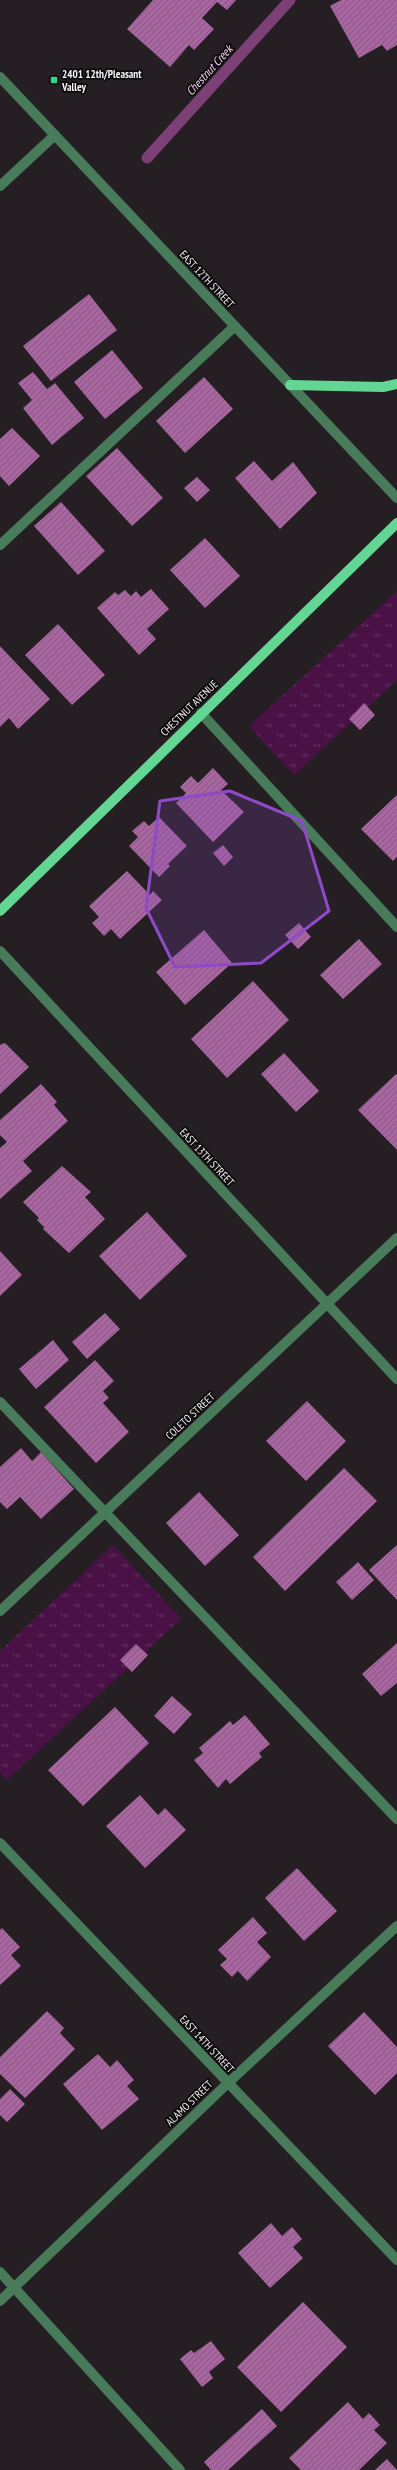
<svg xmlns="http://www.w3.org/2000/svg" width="397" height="2470" font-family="'PT Sans Narrow',sans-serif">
  <defs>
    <pattern id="grass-tufts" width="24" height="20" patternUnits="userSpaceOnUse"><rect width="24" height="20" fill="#4a1146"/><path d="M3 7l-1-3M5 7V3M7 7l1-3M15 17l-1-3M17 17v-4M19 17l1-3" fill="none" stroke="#653461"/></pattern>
    <pattern id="building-hatch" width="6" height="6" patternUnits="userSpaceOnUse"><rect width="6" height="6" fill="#a6669e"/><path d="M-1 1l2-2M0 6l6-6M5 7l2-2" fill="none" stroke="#815a7c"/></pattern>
  </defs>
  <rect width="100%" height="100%" fill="#251f24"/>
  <!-- grass -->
  <path fill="url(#grass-tufts)" d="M397 591V680L294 775 249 726Z
    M113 1545 181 1619 7 1780 0 1772V1651Z"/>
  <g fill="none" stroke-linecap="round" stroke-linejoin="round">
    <!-- stream -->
    <path stroke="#7c4076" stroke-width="11" d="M147 158 290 0"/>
  </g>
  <!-- building -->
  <path fill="url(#building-hatch)" d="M153 0H236L227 10 217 2 202 18 214 29 194 50 189 45 170 67 127 29Z
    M341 0H397V45L387 51 382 45 359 58 330 6Z
    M89 294 117 330 51 381 23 346Z
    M112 350 143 388 105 419 74 382Z
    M33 372 47 389 55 383 84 418 52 445 23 408 32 400 18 383Z
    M204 377 233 409 185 453 156 421Z
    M12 428 40 456 9 486 0 476V439Z
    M117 448 163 498 132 526 86 476Z
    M254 461 272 481 293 462 317 493 280 529 235 478Z
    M197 477 210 490 197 502 184 488Z
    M61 502 105 551 78 575 34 526Z
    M205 538 240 576 205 608 170 570Z
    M151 589 169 609 147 629 156 639 139 655 97 608 115 592 118 595 125 590 131 596 136 591 141 597Z
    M58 624 105 675 72 705 25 655Z
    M0 646 50 699 18 729 9 718 0 727Z
    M364 703 375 715 360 730 349 719Z
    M213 768 228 784 221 790 244 812 213 842 176 803 186 793 180 787 191 776 198 783Z
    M397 795V857L393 861 361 829Z
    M159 817 187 846 168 864 170 866 159 877 129 846 138 837 132 831 144 821 149 826Z
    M223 845 233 857 224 866 213 853Z
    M127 871 150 895 153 891 162 900 120 939 111 929 104 936 92 923 99 917 89 906Z
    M299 923 311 937 298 949 285 935Z
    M204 930 232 963 185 1005 156 972Z
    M359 939 382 964 343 999 320 975Z
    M253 981 289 1020 227 1078 191 1039Z
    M5 1043 29 1067 0 1094V1045Z
    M284 1053 319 1091 296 1112 261 1074Z
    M396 1074 397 1075V1150L358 1110Z
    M41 1084 57 1102 54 1105 68 1121 23 1161 32 1171 0 1199V1148L7 1142 0 1135V1120Z
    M62 1166 91 1192 85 1197 105 1219 69 1253 43 1229 44 1227 37 1220 39 1218 23 1202Z
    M147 1212 187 1256 140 1300 99 1256Z
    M0 1251 22 1275 0 1296Z
    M105 1313 120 1329 87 1359 72 1342Z
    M53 1340 69 1360 36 1389 19 1369Z
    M95 1360 114 1381 103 1391 109 1398 103 1403 129 1432 96 1463 44 1407Z
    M307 1401 346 1441 306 1481 266 1441Z
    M21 1448 32 1461 41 1452 74 1489 41 1519 20 1497 7 1509 0 1502V1467Z
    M344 1468 377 1501 285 1591 253 1557Z
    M199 1492 239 1535 205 1566 166 1523Z
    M397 1545V1600L369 1570Z
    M358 1562 374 1580 352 1600 336 1582Z
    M397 1643V1683L381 1696 362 1674Z
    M136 1644 148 1655 132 1672 120 1660Z
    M172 1696 192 1714 174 1734 154 1716Z
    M115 1707 149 1743 83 1806 48 1770Z
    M245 1715 270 1744 259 1753 262 1757 230 1784 226 1779 218 1788 194 1760 203 1753 199 1748 230 1721 233 1725Z
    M140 1795 158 1815 165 1808 186 1830 145 1868 106 1826Z
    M297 1868 337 1911 304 1941 265 1898Z
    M253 1917 267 1933 257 1942 271 1957 247 1981 238 1971 232 1977 220 1965 227 1959 218 1950Z
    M2 1928 20 1947 11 1955 21 1966 0 1985V1930Z
    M47 2011 64 2028 60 2033 75 2049 25 2098 0 2074V2057Z
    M364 2012 397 2047V2073L375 2095 328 2046Z
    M98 2054 110 2067 117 2060 134 2080 127 2086 139 2099 102 2130 63 2084Z
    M10 2089 25 2104 7 2122 0 2115V2099Z
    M271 2223 282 2236 292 2227 302 2239 293 2247 303 2258 270 2288 238 2253Z
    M303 2302 347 2347 281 2412 237 2367Z
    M211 2341 225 2359 209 2372 213 2378 202 2387 180 2359 191 2350 194 2353Z
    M348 2402 363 2419 369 2413 371 2415 380 2425 374 2430 387 2443 359 2470H301L289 2458Z
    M262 2409 277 2426 228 2470H211L204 2462Z
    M387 2459 397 2470H375Z"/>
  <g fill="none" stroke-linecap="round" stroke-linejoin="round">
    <!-- minor -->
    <path stroke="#477b5a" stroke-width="10" d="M0 77 397 498
      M0 186 55 135
      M0 545 235 326
      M201 713 397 927
      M0 951 397 1379
      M0 1402 397 1819
      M0 1611 397 1238
      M0 1843 397 2260
      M0 2272 180 2470
      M0 2301 228 2083 397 1926"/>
    <!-- major -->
    <path stroke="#62d692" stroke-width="10" d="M290 385 383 387 397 384
      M0 911 397 523"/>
  </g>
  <!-- marked area -->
  <path fill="#8e4ac7" fill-opacity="0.2" stroke="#8e4ac7" stroke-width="3" stroke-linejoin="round" d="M230 791 302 821 329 911 261 963 175 967 146 908 160 801Z"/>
  <!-- markers -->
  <rect fill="#2fd883" stroke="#0d0a0c" stroke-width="1.5" x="50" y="76" width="8" height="8" rx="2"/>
  <g text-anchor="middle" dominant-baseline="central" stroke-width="3.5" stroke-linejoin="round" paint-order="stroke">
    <!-- poi labels -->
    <g font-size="11" font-weight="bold" fill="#f7f3f7" stroke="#0d0a0c" text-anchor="start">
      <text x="62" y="74">2401 12th/Pleasant<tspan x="62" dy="13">Valley</tspan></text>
    </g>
    <!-- street labels -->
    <g font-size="11" fill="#f7f3f7" stroke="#0d0a0c">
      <text transform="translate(207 279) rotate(47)">EAST 12TH STREET</text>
      <text transform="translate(189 708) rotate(-44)">CHESTNUT AVENUE</text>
      <text transform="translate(207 1157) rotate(47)">EAST 13TH STREET</text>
      <text transform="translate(190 1416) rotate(-43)">COLETO STREET</text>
      <text transform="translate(207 2044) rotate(47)">EAST 14TH STREET</text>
      <text transform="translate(189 2103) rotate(-44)">ALAMO STREET</text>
    </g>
    <!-- water labels -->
    <g font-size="12" font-style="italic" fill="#f8d4f2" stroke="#0d0a0c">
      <text transform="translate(209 70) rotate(-48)">Chestnut Creek</text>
    </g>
  </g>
</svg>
